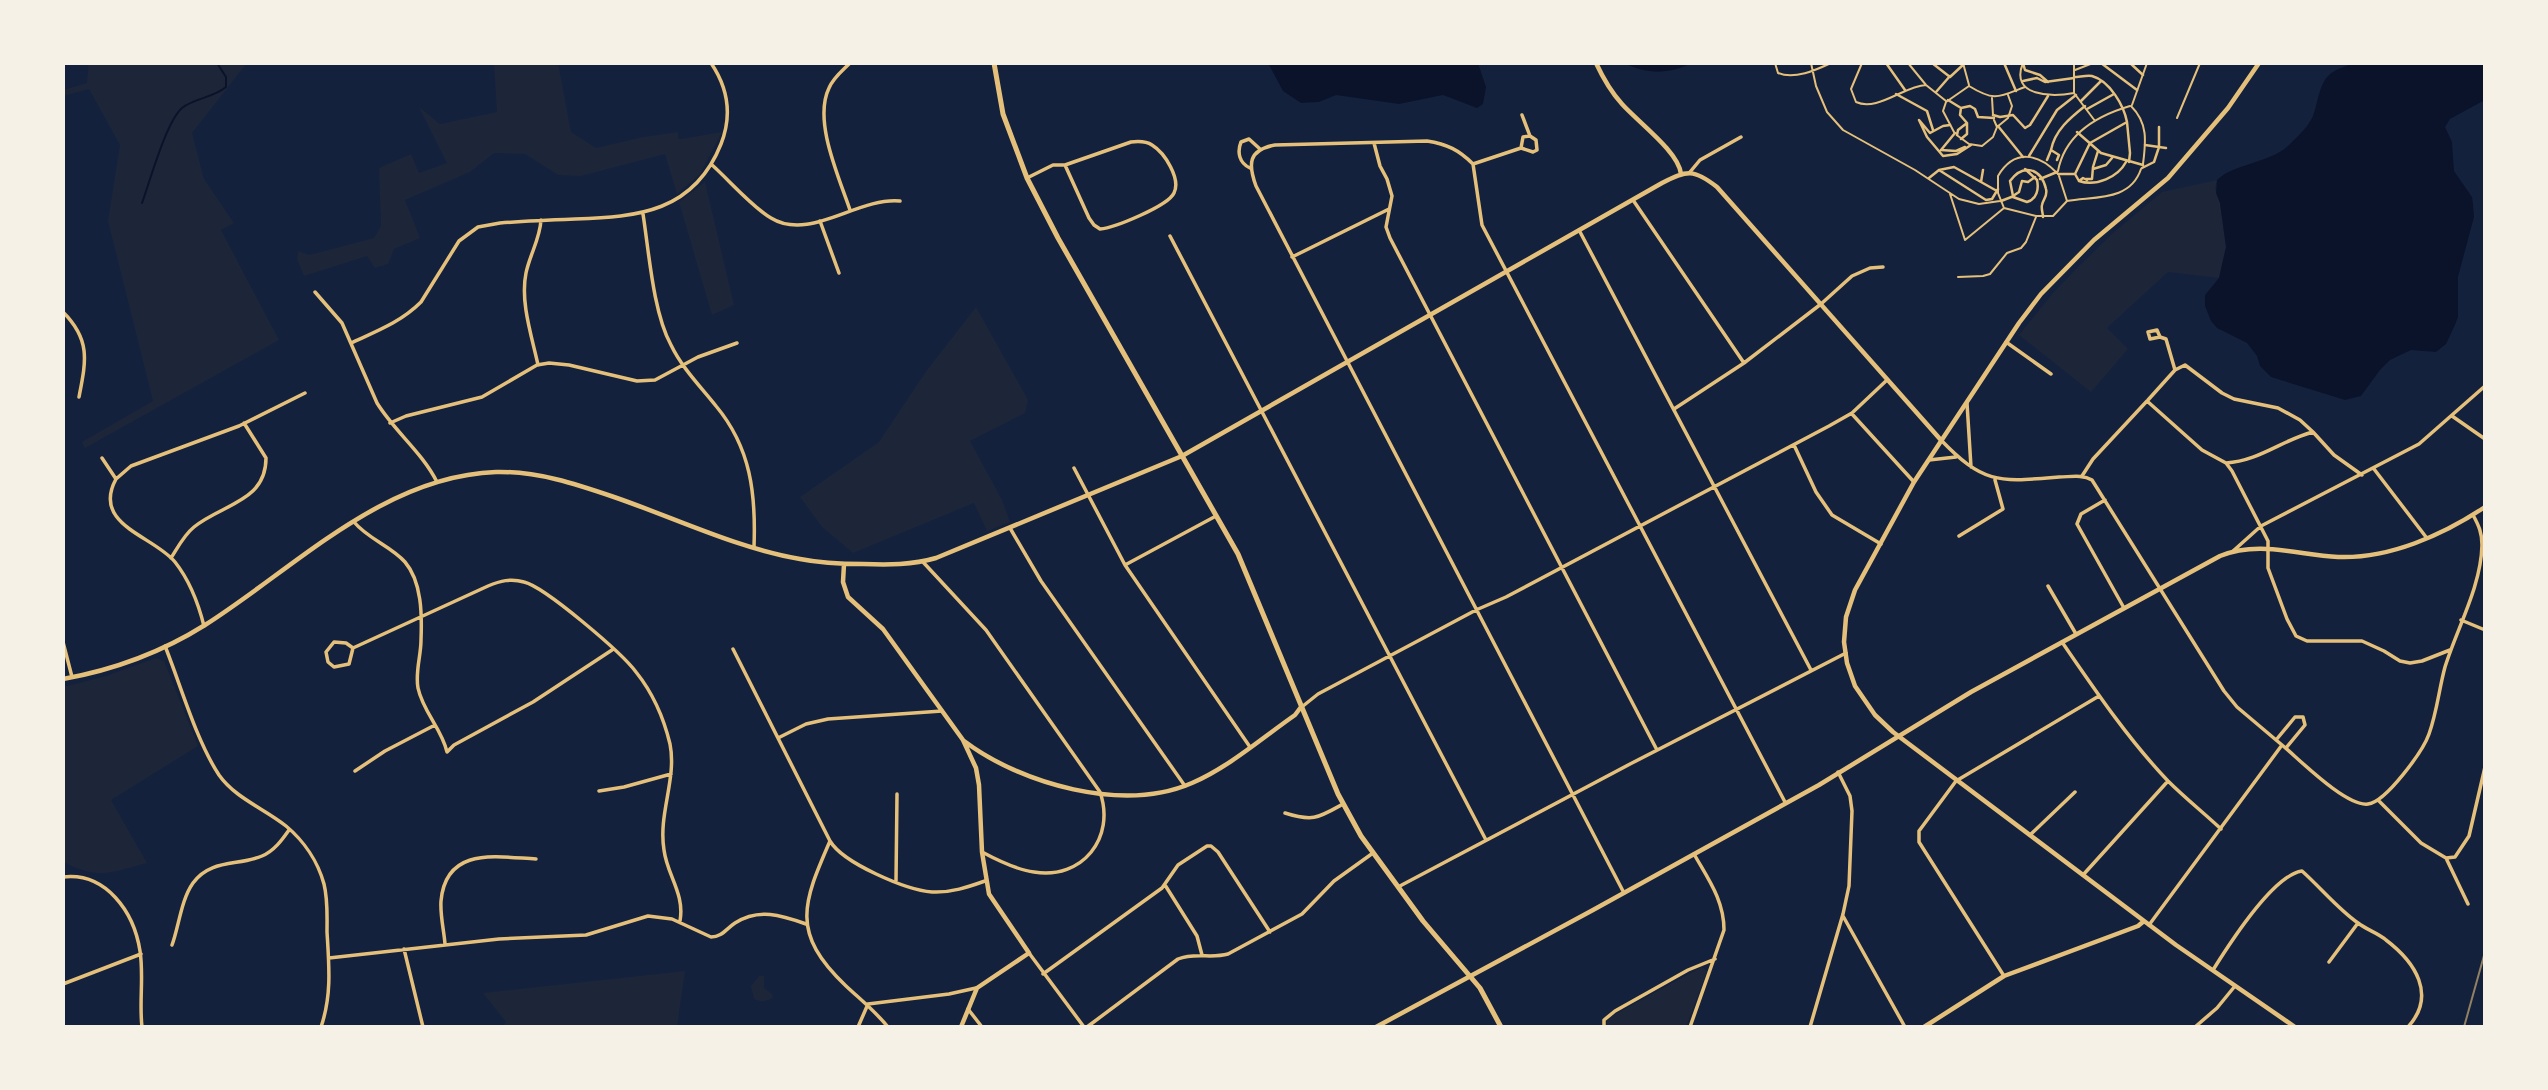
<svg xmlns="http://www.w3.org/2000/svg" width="2548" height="1090" font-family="Jost,sans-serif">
  <rect width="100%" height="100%" fill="#14213d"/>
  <!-- green -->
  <path fill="#1d2539" d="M89 63H247L192 133 204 179 234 223 221 230 279 340 85 448 82 442 153 401 108 221 120 145 89 89 63 96V90L87 83Z
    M494 63H558L571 132 596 148 643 137 678 132V139H681L722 132 700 174 677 194 665 154 581 176 558 175 525 154 494 153 470 172 405 200 420 238 394 249 388 264 375 268 367 256 304 276 297 259 298 251 309 255 374 238 381 226 379 168 411 154 419 173 447 163 419 107 440 124 497 112Z
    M2217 180 2215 188 2220 203 2226 247 2219 278 2168 272 2107 328 2128 349 2091 392 2019 335 2053 293 2077 268 2113 233 2162 192Z
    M705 182 734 305 712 315 679 202Z
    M976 307 1028 400 1025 413 970 441 1002 500 1010 522 987 531 974 503 853 553 822 527 800 497 879 442 927 370Z
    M156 658 164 661 198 746 111 800 147 863C108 873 101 880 63 862V687L103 677Z
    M1702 967 1707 971 1686 1027H1606L1607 1021 1612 1016Z
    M685 971 677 1027H502L506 1022 483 993Z
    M759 976H764V988L772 994V998C765 1002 760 1002 754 999L751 986Z"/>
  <!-- water -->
  <path fill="#0b132b" d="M1268 63H1478L1486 87 1483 104 1477 108 1443 95 1399 104 1336 95 1319 102 1301 103 1283 91Z
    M1624 63H1692C1670 74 1647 75 1624 63Z
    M2353 63H2485V100L2450 119 2445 127 2452 142 2454 171 2472 197 2473 204 2474 217 2458 277V317L2455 325 2446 344 2436 352 2411 350 2390 360 2380 370 2361 396 2345 400 2271 377 2260 366 2257 356 2247 343 2217 328 2211 321 2205 306V295L2219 278 2226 247 2220 203 2216 193 2217 180C2234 163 2268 164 2289 145 2298 136 2308 127 2313 116 2318 103 2319 84 2329 75 2335 69 2345 67 2353 63Z"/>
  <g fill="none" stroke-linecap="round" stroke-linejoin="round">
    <!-- stream -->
    <path stroke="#0b132b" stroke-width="2" d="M142 203C150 181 166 122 182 108 194 98 213 98 226 87V77L217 63"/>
    <!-- service -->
    <path stroke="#e5c07b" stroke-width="2" d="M1775 63 1778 73C1794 80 1816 70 1831 63
      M1811 63 1816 86 1827 112 1843 130 1915 170 1959 199 1979 204 2000 201
      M1862 63 1851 89 1856 102C1877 112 1904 86 1926 85
      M1908 63 1926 85 1946 101
      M1963 63 1969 85
      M2023 63C2009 97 2053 97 2074 93
      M2074 63V93L2095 121
      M2075 70 2093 63
      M1969 86C1995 102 1999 97 2025 87
      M1992 98 1993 115
      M2132 105 2147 63
      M2131 106C2148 123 2146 141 2143 164
      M2177 118 2200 63
      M1994 120 1997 127 2008 118 2012 106 2008 95
      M1954 132 1943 111 1946 102 1969 86
      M1958 136 1969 144 1982 146 1993 137 1997 127
      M2058 171C2065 134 2096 116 2130 106
      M2059 176 2067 201
      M1950 194 1965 240 2004 208
      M2004 208 2036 216H2053L2067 201C2093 196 2130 202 2141 169
      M2004 208 1998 193V176C2014 149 2038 153 2057 173
      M1958 277 1983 276 1990 274 2007 253 2021 248 2026 242 2036 217"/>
    <!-- pedestrian -->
    <path stroke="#e5c07b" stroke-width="2.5" d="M1886 63 1905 90
      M1932 63 1950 77 1964 64
      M2004 63 2016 91
      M2023 63 2025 70 2040 75 2048 82
      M2101 63 2137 90
      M2130 63 2143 75
      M2023 81 2037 78 2045 82 2074 78
      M1936 92 1950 76
      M1896 94 1927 111 1933 130
      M1948 100 1961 108 1960 115 1967 123
      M2081 101 2101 81
      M1961 108 1970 106 1975 109 1978 117 1994 118
      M2087 109 2114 94
      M1993 115 2000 117 2013 115 2025 128 2030 125 2048 96
      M2127 122 2130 153 2129 162
      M1950 125 1943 126 1930 133 1919 120 1927 137 1943 156 1957 154 1971 145
      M1998 126 2023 157
      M2077 132 2101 153 2143 165
      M1957 135 1958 130 1967 123V134L1961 139
      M2145 145 2159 147V127
      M1941 150 1956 151 1965 147
      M1941 150 1955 133
      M2029 156 2057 110 2076 95
      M2047 160 2051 150
      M2057 160 2059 155 2051 150C2055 130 2070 118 2085 106
      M2142 168 2154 162 2159 147 2166 148
      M2093 169 2106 165 2112 158
      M1939 170 1954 167 1981 182
      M1983 170 1981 182 1997 191
      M2058 174H2075L2090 143 2127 122C2124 106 2110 81 2092 76 2087 75 2079 77 2074 77
      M2075 174 2079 181 2083 178 2087 180
      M2035 177 2028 182 2022 181 2019 192 2013 196 2010 181C2023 163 2041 168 2046 189 2048 196 2043 199 2042 205 2041 209 2043 213 2043 217
      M1929 178 1939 170 1986 200 1992 199 1998 189
      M2040 179 2057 172
      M2086 179H2092L2093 167 2098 151
      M2079 181C2096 187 2118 177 2126 162
      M2013 197 2027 202C2037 199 2039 189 2037 180L2025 169
      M2001 201 2014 196"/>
    <!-- minor -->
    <path stroke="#e5c07b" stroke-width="3.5" d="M1522 115 1530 136 1523 137 1521 148 1473 164C1459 150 1447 144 1427 141L1275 145C1248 150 1248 164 1256 186L1624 893
      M1374 143 1380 166 1387 179 1392 196 1386 227 1390 238 1657 750
      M1521 148 1533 152 1537 150 1536 140 1530 136
      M711 164C729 180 752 207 771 218 810 242 857 197 900 201
      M1473 164 1482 225 1785 802
      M1250 168C1239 163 1237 152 1241 142L1249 139 1260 149
      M1690 172 1700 160 1741 137
      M1027 178 1053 165H1065L1131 142C1139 141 1146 141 1152 145 1165 153 1181 179 1174 193 1168 206 1114 228 1100 229L1094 225 1089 218 1065 165
      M1633 200 1744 363
      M850 210C839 177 813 121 829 88 833 78 842 71 850 63
      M643 214C649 252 653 312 671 345 682 368 701 387 716 406 751 448 756 494 754 547
      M820 221 839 273
      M1579 230 1811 670
      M1170 236 1486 840
      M1292 257 1389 209
      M315 292 342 323 377 403C395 432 422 452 437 482
      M63 312C91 340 86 361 79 397
      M2160 337 2150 339 2148 332 2157 330 2160 337 2166 339 2175 370
      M2006 342 2051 374
      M351 343C377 331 401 322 421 302L459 241 478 227 500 223C525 221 549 220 575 219 638 217 694 212 721 144 732 116 728 88 711 63
      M538 365C532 337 520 302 526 273 530 254 540 239 541 220
      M2148 400 2175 370 2185 365 2222 393 2234 399 2278 408 2300 420 2313 432
      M1967 403 1971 467
      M1674 409 1744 363 1821 304 1852 276 1870 268 1883 267
      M1852 414 1914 482
      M2452 416 2485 439
      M390 423 406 416 482 397 537 365 549 363 569 365 637 381 655 380 698 357 737 343
      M1940 439C1984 485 1999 482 2059 477 2070 477 2082 474 2092 480L2224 691 2237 707 2282 745 2149 925
      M1794 445 1816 492 1832 515 1881 544
      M102 458 116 479C91 525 154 536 175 562 190 581 198 602 204 626
      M1929 460 1956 457
      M2226 463C2259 461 2282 440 2313 432L2334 455 2362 475
      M1074 468 1125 565 1250 747
      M2374 469 2426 537
      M2082 476 2093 459 2147 401 2202 450 2226 463 2232 471 2268 541V568L2287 619 2296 636 2307 641H2362L2384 651 2400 661 2410 663 2422 661 2450 650
      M116 479 131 466 239 426 305 393
      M2105 500 2081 514 2077 524 2124 608
      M354 522C368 539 391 546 405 562 422 582 422 615 421 640 421 656 415 672 418 688 423 712 442 729 447 752L454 745 533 702 612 650
      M1010 528 1041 581 1185 786
      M1959 536 2003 509 1995 480
      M2232 552 2261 526 2419 444 2485 386
      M171 558C178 547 184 535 194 527 222 504 266 502 266 458L244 423
      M923 562 986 630 1100 792C1116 838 1082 880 1034 872 1017 870 997 860 982 852
      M1125 565 1216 516
      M2048 586 2076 634
      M2461 620 2485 630
      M63 642 72 677
      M2062 642C2095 690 2128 739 2168 781 2185 798 2204 813 2221 829
      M165 646C181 686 196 740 219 775 235 798 265 809 286 826 304 841 318 862 324 884 328 900 327 916 327 932 329 965 332 995 321 1027
      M353 648 349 664 334 667 328 662 326 652 334 642 346 643 353 648 488 586C500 581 511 578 524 582 545 587 622 653 636 672 652 692 664 719 670 744 677 779 658 814 664 850 667 875 685 894 680 921
      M733 649 830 841C803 903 790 933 846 986 861 1000 875 1011 888 1027
      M1303 706 1318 694 1476 610 1506 597 1829 426 1852 413 1887 380
      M778 738 806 724 828 719 942 711
      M2276 740 2295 717H2303L2305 725 2286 748
      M2282 745C2299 759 2346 807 2368 804 2386 802 2423 751 2429 734 2437 712 2439 689 2445 667 2457 628 2481 587 2482 545 2482 533 2479 526 2473 515
      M355 771 385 751 435 725
      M599 791 624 787 671 774
      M2379 801 2421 843 2446 858 2468 904
      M1285 813C1313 822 1318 818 1343 804
      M2030 835 2075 792
      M830 841C843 863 906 890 932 892 951 893 968 887 985 881
      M2446 858 2455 857 2469 836 2485 767
      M2083 875 2168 781
      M63 877C106 872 134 912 140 951 144 976 139 1002 142 1027
      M896 881 897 794
      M1165 885 1197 936 1202 955
      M1398 887 1632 763 1846 653
      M1843 916 1905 1027
      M445 944C444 931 440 915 441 901 446 846 497 857 536 859
      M172 945C179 926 181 900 193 883 210 859 238 866 262 856 274 851 282 840 289 830
      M404 949 423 1027
      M1029 953 1084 1027
      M329 958 499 939 586 935 648 916 672 919 711 937C722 937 726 929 735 923 759 908 781 915 806 924
      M2329 962 2358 923
      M2213 970C2228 946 2273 875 2302 871 2321 888 2338 909 2358 923 2367 930 2378 933 2386 940 2415 962 2437 995 2408 1027
      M1043 974 1162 888 1178 865 1207 846H1211L1218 852 1270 932
      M2004 976 1919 842V831L1956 781 2099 696
      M63 984 141 954
      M968 1009 982 1027
      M858 1027 868 1004 949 994 976 988
      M1087 1027 1178 959C1195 952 1211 959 1228 954L1302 914 1334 881 1373 853
      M1604 1027V1020L1615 1011 1688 970 1715 959
      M1690 1027 1724 930C1724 900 1708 879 1694 854
      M1810 1027 1843 914 1849 886 1852 811 1850 796 1838 772
      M2195 1027 2217 1008 2235 986"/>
    <!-- tertiary -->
    <path stroke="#e5c07b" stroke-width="4.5" d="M1596 63C1603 78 1611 92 1622 104 1638 122 1679 152 1681 174
      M2259 63 2228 108 2168 178 2094 240 2041 294 2019 323 1914 482 1855 590 1846 617 1844 642 1847 663 1855 686 1875 715 1893 732 2176 945 2295 1027
      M844 564 843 582 848 597 883 629 963 740 976 768 979 785 982 852 989 894 1029 953 977 988 961 1027
      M63 679C113 670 162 652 205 625 295 568 383 476 496 472 537 471 576 484 614 497 675 518 736 548 800 559 820 563 842 564 863 564 888 565 912 565 936 558L1182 456 1662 183C1687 170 1694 169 1717 187L1940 439
      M964 741C1021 784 1123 813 1192 783 1229 767 1262 738 1295 715L1301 707
      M1924 1027 2004 976 2138 926 2144 921"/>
    <!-- secondary -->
    <path stroke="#e5c07b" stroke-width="4.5" d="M1376 1027 1593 910 1819 785 1971 692 2220 556C2259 540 2298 555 2338 557 2389 559 2443 535 2485 507"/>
    <!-- trunk -->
    <path stroke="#e5c07b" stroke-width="5" d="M994 63 1003 114 1027 178 1058 238 1238 554 1338 794 1361 836 1423 921 1480 988 1501 1027"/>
    <!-- rail -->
    <path stroke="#918062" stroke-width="2" d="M2464 1027 2485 952"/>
  </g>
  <!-- border -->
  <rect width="2548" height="1090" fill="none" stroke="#f6f1e7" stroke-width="130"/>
</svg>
